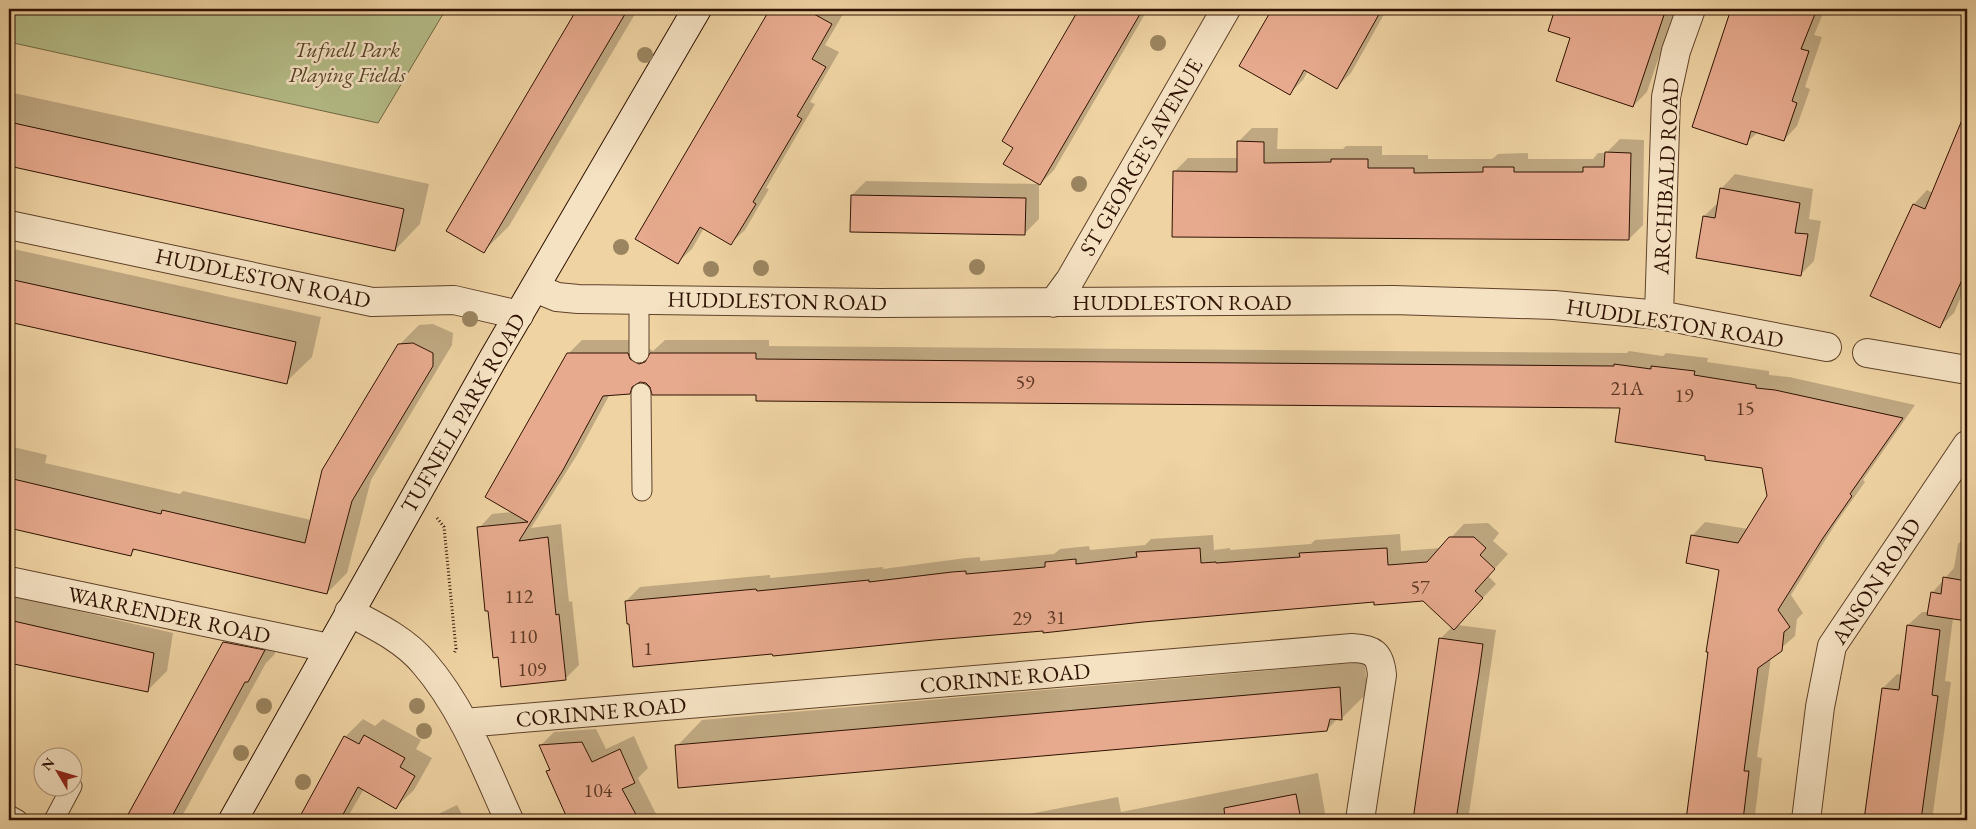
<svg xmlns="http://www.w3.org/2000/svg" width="1976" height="829" font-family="'EB Garamond',serif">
  <rect width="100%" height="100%" fill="#efd3a3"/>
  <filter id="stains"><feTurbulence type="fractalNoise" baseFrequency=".004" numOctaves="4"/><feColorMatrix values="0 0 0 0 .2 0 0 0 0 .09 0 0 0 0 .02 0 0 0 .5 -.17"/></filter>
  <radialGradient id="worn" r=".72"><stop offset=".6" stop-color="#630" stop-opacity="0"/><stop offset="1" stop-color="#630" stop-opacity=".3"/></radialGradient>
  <!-- green -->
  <path fill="#b5bd88" stroke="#726844" d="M9 9H446L378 123 9 42Z"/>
  <!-- shadow -->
  <path fill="#0003" d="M578 9H638L509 226 484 251 448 230Z
    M771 9H846L825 45 839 52 810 102 815 104 766 188 769 189 745 230 731 243 704 228 692 249 678 262 637 238Z
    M1080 9H1148L1054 170 1040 184 1014 147 1004 141Z
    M1273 9H1387L1351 73 1337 87 1308 71 1303 80 1289 94 1240 66Z
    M1557 9H1675L1647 92 1633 106 1571 37 1549 30Z
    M1732 9H1825L1814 35 1822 37 1805 87 1810 89 1797 126 1784 140 1758 132 1746 143 1694 126Z
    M9 92 429 184 420 224 395 250 9 165Z
    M1967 109V283L1954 313 1940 326 1914 204 1927 190 1933 193Z
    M1252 128H1278L1277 149H1343L1346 146H1382V155H1428V159H1492L1498 154 1528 153V159H1593L1598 153H1606L1620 139 1644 140 1643 225 1629 239 1174 172 1188 158H1238V142Z
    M1735 174 1813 189 1809 219 1821 221 1814 261 1801 274 1704 216 1719 202 1722 188Z
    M866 181 1039 184V219L1025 233 852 195Z
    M9 248 321 317 312 357 286 382 9 321Z
    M433 324 453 333 452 345 371 480 347 573 327 593 137 548 130 555 9 526V446L47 455 45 463 180 494 183 491 311 520 399 345 419 325Z
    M582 340H641L643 345 653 351 665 340H769V346L1627 353 1629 351 1663 356 1666 353 1708 358 1707 362 1769 371V375L1789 377 1915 405 1863 480 1865 482 1836 523 1791 595 1803 613 1797 619 1795 636 1771 657 1757 757 1762 758 1755 815 1752 820H1687L1720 569 1692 536 1705 522 1748 529 1768 496 1763 467 1707 455 1622 407 757 393 652 386 647 382 641 381 629 393 610 394 577 455 531 528 561 524 569 602 572 601 579 665 565 679 499 656 479 528 492 514 513 512 568 354Z
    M1488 523 1499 533 1493 541 1508 554 1488 576 1496 584 1457 625 1496 630 1468 820H1414L1441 638 1452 627 1424 600 1375 601 774 652 630 623 626 601 640 587 770 575V578L883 567V569L966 558 980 557V561L1054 554 1060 549 1089 546 1090 550 1145 545 1151 539 1213 535 1214 550 1230 548V550L1311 544 1315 540 1400 534 1401 551 1441 548 1464 524Z
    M1967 535V620L1953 618 1945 681 1951 682 1932 820H1865L1883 688 1897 674 1902 675 1908 625 1922 612H1929L1932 593 1954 568 1958 544Z
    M9 595 173 633 167 671 147 691 9 662Z
    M250 617 289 625 274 655 266 663 180 820H126L224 643Z
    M1365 662 1367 693 1341 719 1338 718 1327 730 677 746 702 720Z
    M363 719 375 726 383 719 421 740 416 749 432 758 414 790 396 807 364 789 346 820H299L345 737Z
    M596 729 606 749 634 736 648 768 638 778 659 820H570L547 771 550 768 541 745 554 732Z
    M1318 773 1325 813 1318 820H998L1118 797 1121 812Z
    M457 805 465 820H426Z"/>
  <!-- building -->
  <path fill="#e7aa8e" stroke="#2f1200" d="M577 9H628L484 253 446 231Z
    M770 9H805L832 24 812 59 826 67 797 116 802 119 753 202 756 204 731 245 700 227 678 264 635 239Z
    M1079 9H1143L1040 185 1003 164 1013 148 1002 141Z
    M1272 9H1382L1337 89 1304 70 1290 95 1239 66Z
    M1555 9H1666L1633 107 1556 81 1570 38 1548 31Z
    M1731 9H1817L1801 49 1809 51 1792 101 1797 103 1784 141 1751 131 1747 145 1692 127Z
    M1967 108V269L1940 328 1870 296 1913 204 1925 209Z
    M9 122 404 209 395 251 9 166Z
    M1237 141 1264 142V163L1331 162V159H1368V168H1414V173L1483 172V167H1514V172H1583V167H1604L1605 152 1631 153 1629 240 1172 237 1173 171 1237 172Z
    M1720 188 1800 203 1795 233 1808 234 1801 276 1696 258 1703 216 1715 218Z
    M851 195 1026 198 1025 235 850 232Z
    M9 279 296 342 287 384 9 322Z
    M413 343 433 353V366L352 501 327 594 133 549 131 556 9 528V478L161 514 162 510 305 543 322 470 398 344Z
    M567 353H628L630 359 639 364 645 362 650 353H756V359L1614 366V364L1651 369V366L1695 371 1694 375 1756 385V388L1775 390 1903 418 1850 494 1852 496 1823 538 1778 610 1790 627 1784 632 1782 651 1758 668 1744 771H1749L1743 820H1686L1708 652H1706L1719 570 1686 563 1691 535 1738 543 1767 496 1762 468 1705 460V456L1615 442 1620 408 756 401V395H652L650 387 646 383 640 382 632 387 630 394 603 396 563 470 519 541 548 537 556 615 559 614 566 680 501 687 498 657 493 658 488 611H485L477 527 528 522 485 497Z
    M1449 537H1474L1486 548 1480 555 1495 569 1475 591 1483 598 1454 630 1423 601 1374 605V602L1143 622 1043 633V631L934 640 773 656 772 654 633 667 629 624H627L625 601 756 589 757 591 869 580V582L952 572 966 571V574L1045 567V562L1076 559V564L1137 557 1136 552 1200 548 1201 563 1216 562V563L1300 557 1299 553 1387 548 1388 565 1427 562Z
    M1943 577 1967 581V621L1927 615 1931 592 1941 594Z
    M9 620 154 653 148 692 9 663Z
    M1907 625 1940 630 1932 695 1938 696 1921 820H1864L1882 688 1899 690Z
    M1439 638 1483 644 1479 673 1456 820H1413Z
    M223 642 265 650 248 682H245L170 820H125Z
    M1340 687 1342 720 1330 719 1327 731 678 788 675 745Z
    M364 735 405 758 400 767 415 776 396 809 358 787 340 820H298L344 736 359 744Z
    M582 742 592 762 620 749 635 783 622 789 639 820H568L546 771 550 770 539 745Z
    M1296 794 1301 820H1225L1224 808Z"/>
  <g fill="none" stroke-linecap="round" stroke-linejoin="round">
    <!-- lane casing -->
    <g stroke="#5f4229" stroke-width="21">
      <path id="lane" d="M639 299V353
        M641 393 642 491
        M9 815 18 820
        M54 820 72 786"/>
    </g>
    <!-- street casing -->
    <g stroke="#5f4229" stroke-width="30">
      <path id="street" d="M9 225 372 302 454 300 519 315
        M535 288 557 297 578 299 879 303 1393 300 1554 305 1659 315 1827 347
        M1053 303 1070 280 1226 9
        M1659 315 1666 97 1676 51 1691 9
        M1867 353 1967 370
        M9 581 329 648
        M349 612C376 626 405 640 424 663 463 708 485 767 509 820
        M464 723 1352 648C1373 649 1380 653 1382 675L1360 820
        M1806 820 1820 707 1832 646 1967 445"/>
    </g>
    <!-- secondary casing -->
    <g stroke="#2f1200" stroke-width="30">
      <path id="secondary" d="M233 820 494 357 697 9"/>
    </g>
    <!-- path -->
    <path stroke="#2f1200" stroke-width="3" stroke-dasharray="1 2.5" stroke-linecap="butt" d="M437 518 444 527 456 649 454 654"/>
    <!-- lane -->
    <use href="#lane" stroke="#f5e2c3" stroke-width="19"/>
    <!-- street -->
    <use href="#street" stroke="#f5e2c3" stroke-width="28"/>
    <!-- secondary -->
    <use href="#secondary" stroke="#f5e2c3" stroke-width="28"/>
  </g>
  <!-- trees -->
  <g fill="#9b8560">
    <circle cx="1158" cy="43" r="8"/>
    <circle cx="645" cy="55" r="8"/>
    <circle cx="1079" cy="184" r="8"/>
    <circle cx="621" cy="247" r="8"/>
    <circle cx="977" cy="267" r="8"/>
    <circle cx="761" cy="268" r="8"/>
    <circle cx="711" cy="269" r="8"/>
    <circle cx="470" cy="319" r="8"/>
    <circle cx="264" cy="706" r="8"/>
    <circle cx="417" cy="706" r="8"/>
    <circle cx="424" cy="731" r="8"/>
    <circle cx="241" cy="753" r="8"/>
    <circle cx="303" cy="782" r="8"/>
  </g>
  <g text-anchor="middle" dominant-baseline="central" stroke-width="5" stroke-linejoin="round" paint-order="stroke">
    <!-- number labels -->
    <g font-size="20" fill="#5d3824">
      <text x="1025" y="382">59</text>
      <text x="1627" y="388">21A</text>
      <text x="1684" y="395">19</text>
      <text x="1745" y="408">15</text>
      <text x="1420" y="587">57</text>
      <text x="519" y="596">112</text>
      <text x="1056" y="617">31</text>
      <text x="1022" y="618">29</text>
      <text x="523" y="636">110</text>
      <text x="648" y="648">1</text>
      <text x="532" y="669">109</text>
      <text x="598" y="790">104</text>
    </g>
    <!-- park labels -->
    <g font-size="22" font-style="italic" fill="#574529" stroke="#f5e2c3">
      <text x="347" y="49">Tufnell Park<tspan x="347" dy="25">Playing Fields</tspan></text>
    </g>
    <!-- street labels -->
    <g font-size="22" fill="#2f1200" stroke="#f5e2c3">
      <text transform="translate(1141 157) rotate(-60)">ST GEORGE'S AVENUE</text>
      <text transform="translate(1666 176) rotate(-87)">ARCHIBALD ROAD</text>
      <text transform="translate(263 278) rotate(12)">HUDDLESTON ROAD</text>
      <text transform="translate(777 301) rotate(1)">HUDDLESTON ROAD</text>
      <text x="1182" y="302">HUDDLESTON ROAD</text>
      <text transform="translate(1675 323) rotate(9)">HUDDLESTON ROAD</text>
      <text transform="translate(463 413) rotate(-60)">TUFNELL PARK ROAD</text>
      <text transform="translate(1876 581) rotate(-57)">ANSON ROAD</text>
      <text transform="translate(169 615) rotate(12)">WARRENDER ROAD</text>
      <text transform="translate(1005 678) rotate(-5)">CORINNE ROAD</text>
      <text transform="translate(601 712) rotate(-5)">CORINNE ROAD</text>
    </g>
  </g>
  <!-- margin -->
  <rect width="1976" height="829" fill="none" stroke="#efd3a3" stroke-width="30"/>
  <rect x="10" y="10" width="1956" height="809" fill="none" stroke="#2f1200" stroke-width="2.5"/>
  <rect x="15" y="15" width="1946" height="799" fill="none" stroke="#2f1200"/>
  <!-- north arrow -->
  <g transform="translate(58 772) rotate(308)"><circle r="24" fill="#f5e2c3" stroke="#a68f75"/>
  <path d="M0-4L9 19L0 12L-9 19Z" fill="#8f2418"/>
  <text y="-8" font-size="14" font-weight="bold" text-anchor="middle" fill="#2f1200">N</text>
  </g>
  <rect width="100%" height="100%" filter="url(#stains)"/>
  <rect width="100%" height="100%" fill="url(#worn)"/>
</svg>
